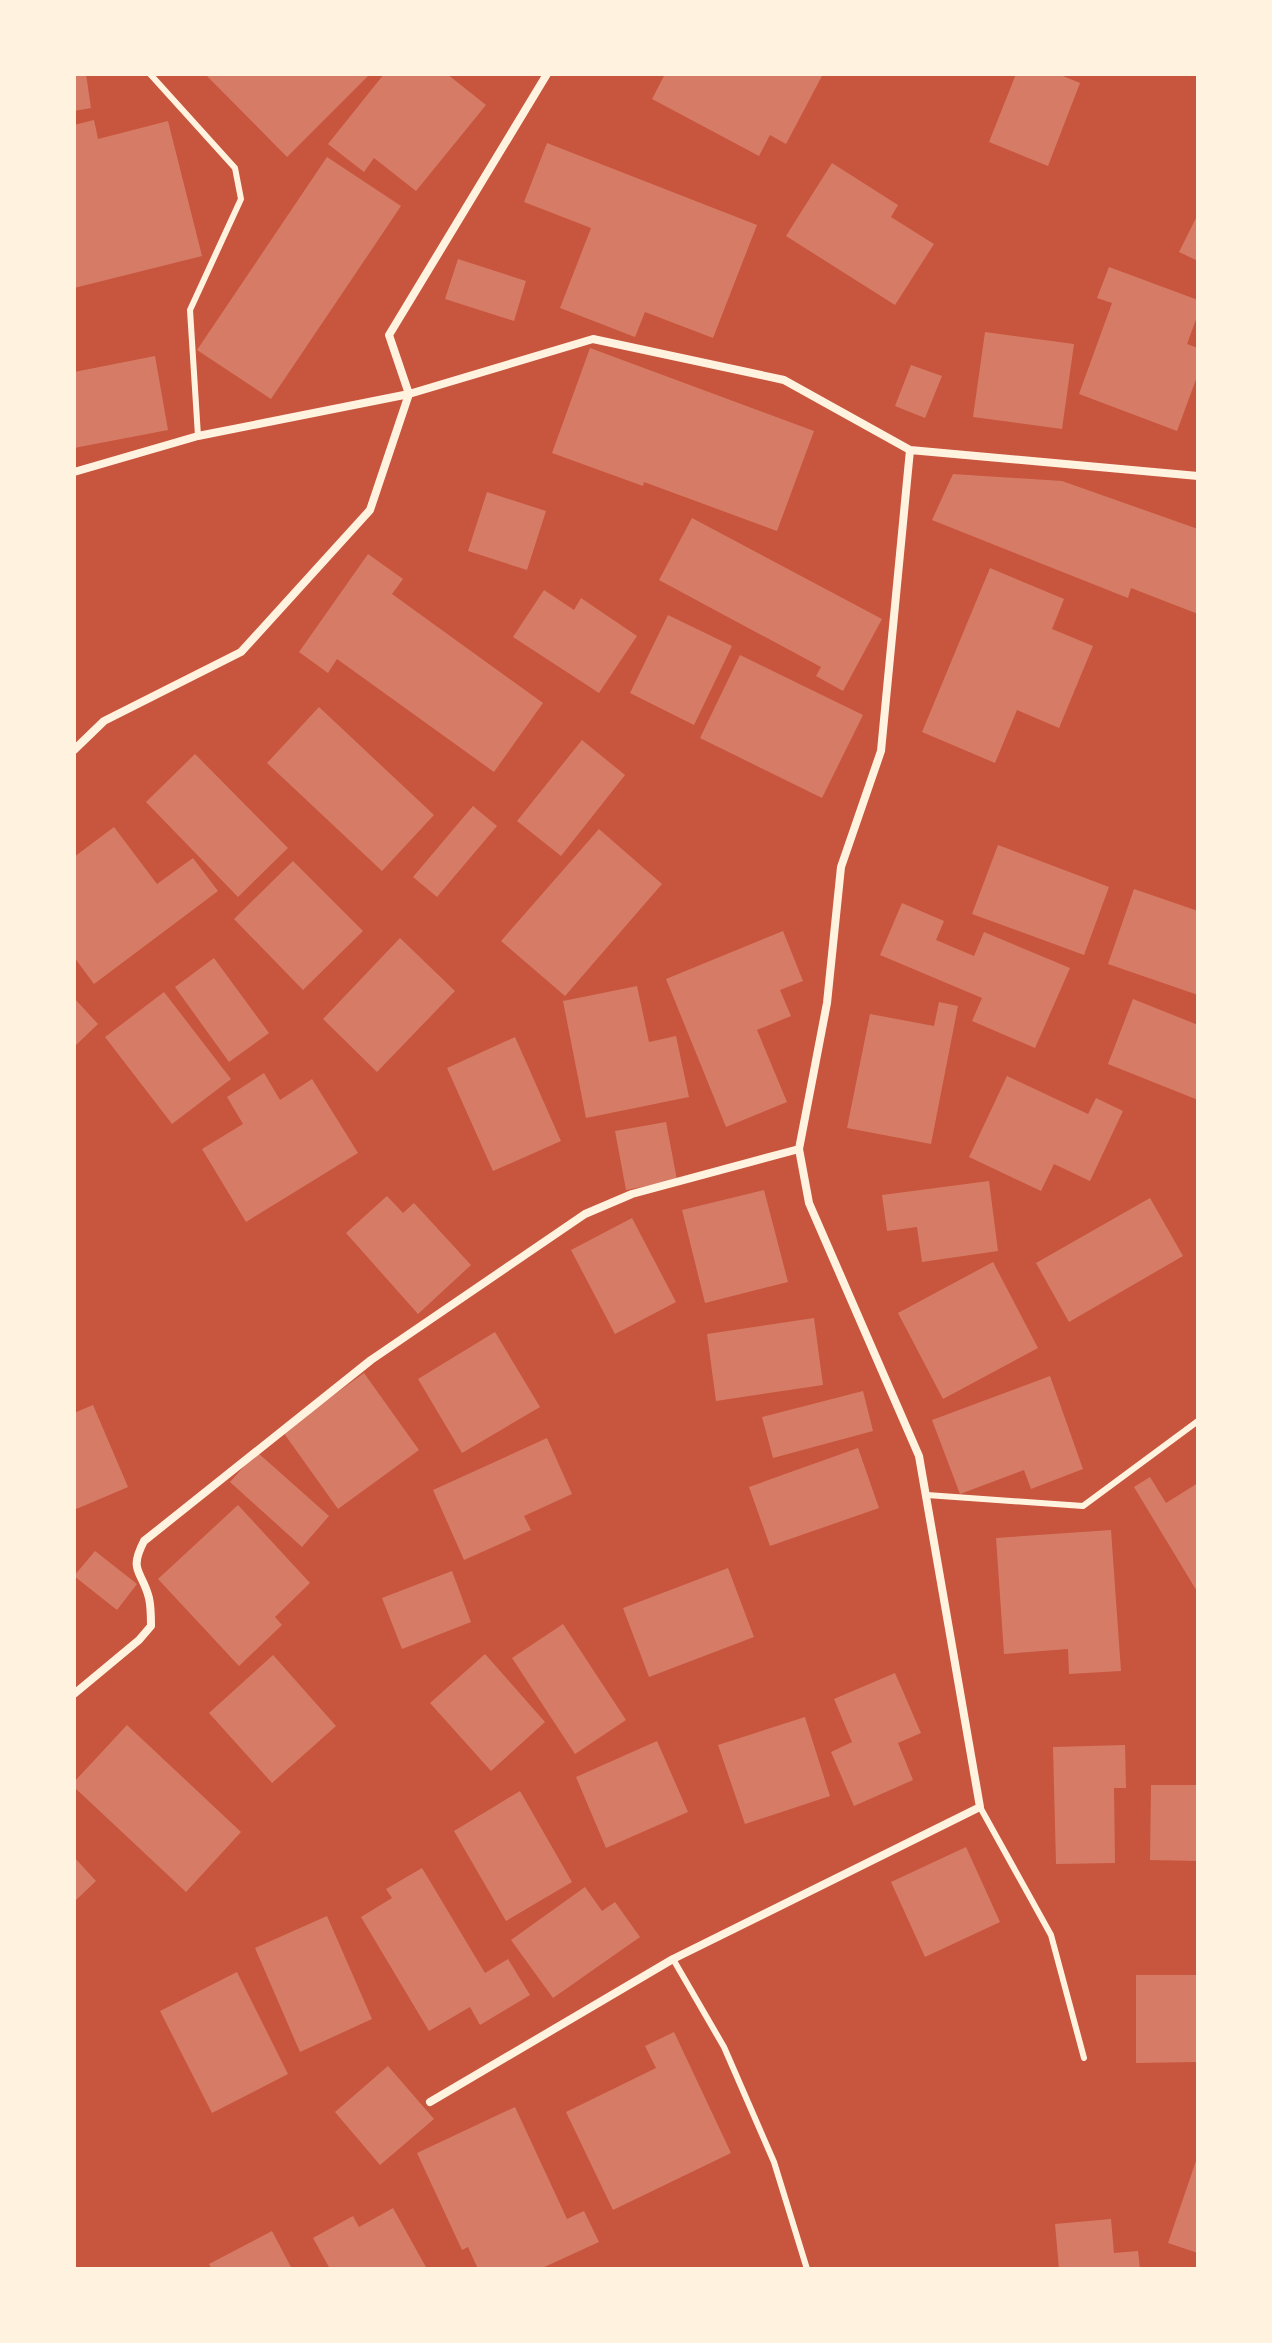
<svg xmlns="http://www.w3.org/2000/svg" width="1272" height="2343" font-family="Jost,sans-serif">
  <rect width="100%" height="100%" fill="#c8553d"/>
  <!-- building -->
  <path fill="#d67c66" d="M74 74H86L91 108 74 111Z
    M205 74H370L287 157Z
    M384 74H447L486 105 416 191 374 158 364 172 328 144Z
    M665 74H823L786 144 770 135 759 156 652 99Z
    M1016 74H1058L1080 83 1048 166 989 142Z
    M94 120 98 139 168 121 202 256 74 288V125Z
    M547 143 757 225 713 338 645 312 635 337 560 308 591 228 524 202Z
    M327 157 401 206 271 399 197 350Z
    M832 163 898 205 891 217 934 244 895 305 786 236Z
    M1198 214V261L1179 252Z
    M458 259 526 281 514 321 445 299Z
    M1109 267 1198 300V314L1187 344 1198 348V374L1177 431 1079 394 1112 303 1097 298Z
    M985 332 1074 344 1062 429 973 417Z
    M590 348 814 431 777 531 644 482 643 486 552 453Z
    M155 356 168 430 74 448V372Z
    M911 365 942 376 925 418 895 406Z
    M953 474 1062 481 1198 529V614L1131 588 1128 598 932 520Z
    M487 492 546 511 527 570 468 551Z
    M692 518 882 619 843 691 816 676 821 667 659 580Z
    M368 554 403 579 392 594 543 703 494 772 337 659 328 673 299 652Z
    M990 568 1064 599 1052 629 1093 646 1059 728 1017 710 995 763 922 732Z
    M544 590 574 610 581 598 637 636 599 693 513 637Z
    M668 615 732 646 694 725 630 693Z
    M740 655 863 715 822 798 700 738Z
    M319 707 434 815 382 871 267 763Z
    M582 740 625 775 561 856 517 821Z
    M195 754 288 848 238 897 146 802Z
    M473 806 497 826 437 897 413 877Z
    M114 827 157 884 193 858 218 891 94 984 74 957V857Z
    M599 829 662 884 565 996 501 941Z
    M998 845 1109 887 1084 955 972 914Z
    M293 861 363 931 303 990 234 919Z
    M1134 889 1198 911V995L1108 964Z
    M902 903 944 921 936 940 974 956 984 932 1070 968 1035 1048 972 1021 982 998 880 955Z
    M783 931 803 981 780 990 791 1016 757 1030 787 1102 726 1127 666 979Z
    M400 938 455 991 377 1072 323 1019Z
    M214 958 269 1033 229 1062 175 987Z
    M637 986 649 1042 676 1036 689 1097 586 1118 563 1001Z
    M164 992 231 1079 172 1124 105 1037Z
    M74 998 98 1024 74 1047Z
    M1133 999 1198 1025V1100L1108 1064Z
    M939 1002 958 1006 931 1144 847 1128 870 1014 934 1026Z
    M515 1037 561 1141 493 1171 447 1068Z
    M264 1073 280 1100 312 1079 358 1153 246 1222 202 1149 243 1124 227 1097Z
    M1007 1076 1088 1114 1096 1098 1123 1111 1090 1181 1054 1164 1041 1191 969 1157Z
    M666 1122 677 1180 626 1190 615 1131Z
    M989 1181 998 1251 922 1262 917 1227 887 1231 882 1195Z
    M764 1190 788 1282 705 1303 682 1210Z
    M387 1196 403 1213 414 1203 471 1265 418 1314 346 1233Z
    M1150 1198 1183 1256 1069 1322 1036 1263Z
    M632 1218 676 1302 615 1334 571 1250Z
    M993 1262 1038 1348 943 1399 898 1313Z
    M814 1318 823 1385 716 1401 707 1334Z
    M495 1332 540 1407 462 1453 418 1379Z
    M364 1373 419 1450 338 1509 283 1432Z
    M1050 1376 1083 1469 1031 1489 1024 1470 960 1494 932 1420Z
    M863 1391 873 1431 773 1458 762 1417Z
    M93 1405 128 1487 74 1510V1413Z
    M547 1438 572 1494 524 1516 531 1530 464 1560 433 1490Z
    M858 1448 879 1508 770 1546 749 1487Z
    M257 1452 329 1516 302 1547 230 1482Z
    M1150 1477 1166 1503 1198 1483V1593L1134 1487Z
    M238 1505 310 1583 275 1617 282 1625 239 1666 158 1579Z
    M1111 1530 1121 1671 1069 1674 1068 1649 1004 1654 996 1538Z
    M95 1551 137 1584 117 1610 74 1576Z
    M728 1568 754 1637 649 1677 623 1608Z
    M452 1571 471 1622 402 1649 382 1598Z
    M563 1624 626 1720 575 1754 512 1658Z
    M485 1654 545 1722 491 1771 430 1703Z
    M273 1655 336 1726 272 1783 209 1713Z
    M895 1673 921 1733 898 1743 913 1780 854 1806 831 1752 852 1742 834 1699Z
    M805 1717 830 1796 745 1824 718 1745Z
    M127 1725 241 1832 186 1892 74 1787V1782Z
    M657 1741 688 1812 606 1848 576 1777Z
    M1125 1745 1126 1788H1114L1115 1863 1056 1864 1053 1747Z
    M1151 1785H1198V1861L1150 1860Z
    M520 1791 572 1882 506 1921 454 1831Z
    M966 1847 1000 1922 925 1957 891 1882Z
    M74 1857 96 1881 74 1902Z
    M422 1868 485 1973 508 1959 530 1995 480 2025 470 2007 429 2031 361 1917 392 1898 386 1889Z
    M585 1887 602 1911 615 1902 640 1937 553 1998 511 1940Z
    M327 1916 372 2019 300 2052 255 1948Z
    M237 1972 288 2074 212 2113 160 2011Z
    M1136 1975H1198V2062L1136 2063Z
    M674 2032 731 2153 613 2210 566 2112 656 2068 645 2046Z
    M388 2066 434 2119 380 2165 335 2112Z
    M515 2107 567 2219 584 2211 599 2242 540 2269H478L468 2247 462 2250 417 2153Z
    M1198 2155V2253L1168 2243Z
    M393 2208 427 2269H330L313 2238 353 2216 359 2227Z
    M1111 2219 1114 2253 1138 2251 1140 2269H1059L1055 2224Z
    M272 2231 292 2269H212L209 2264Z"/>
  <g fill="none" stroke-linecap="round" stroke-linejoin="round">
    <!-- service -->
    <path stroke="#fff3e0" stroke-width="6" d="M150 74 235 168 241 199 190 310 198 436
      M927 1495 1083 1506 1198 1421
      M980 1807 1051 1935 1084 2058
      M673 1959 724 2047 774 2162 807 2269"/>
    <!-- minor -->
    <path stroke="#fff3e0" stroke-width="8" d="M74 472 198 436 409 394 593 339 784 380 910 450 1198 476
      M74 750 104 721 241 652 370 510 409 394 389 335 547 74
      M74 1694 139 1640 151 1626C151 1617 151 1607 149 1598 142 1570 128 1572 144 1541L371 1360 585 1214 632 1194 799 1149
      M430 2102 673 1959 980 1807 919 1456 809 1203 799 1149 827 1003 841 867 881 751 910 450"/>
  </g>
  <!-- border -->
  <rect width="1272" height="2343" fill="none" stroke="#fff3e0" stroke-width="152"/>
</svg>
